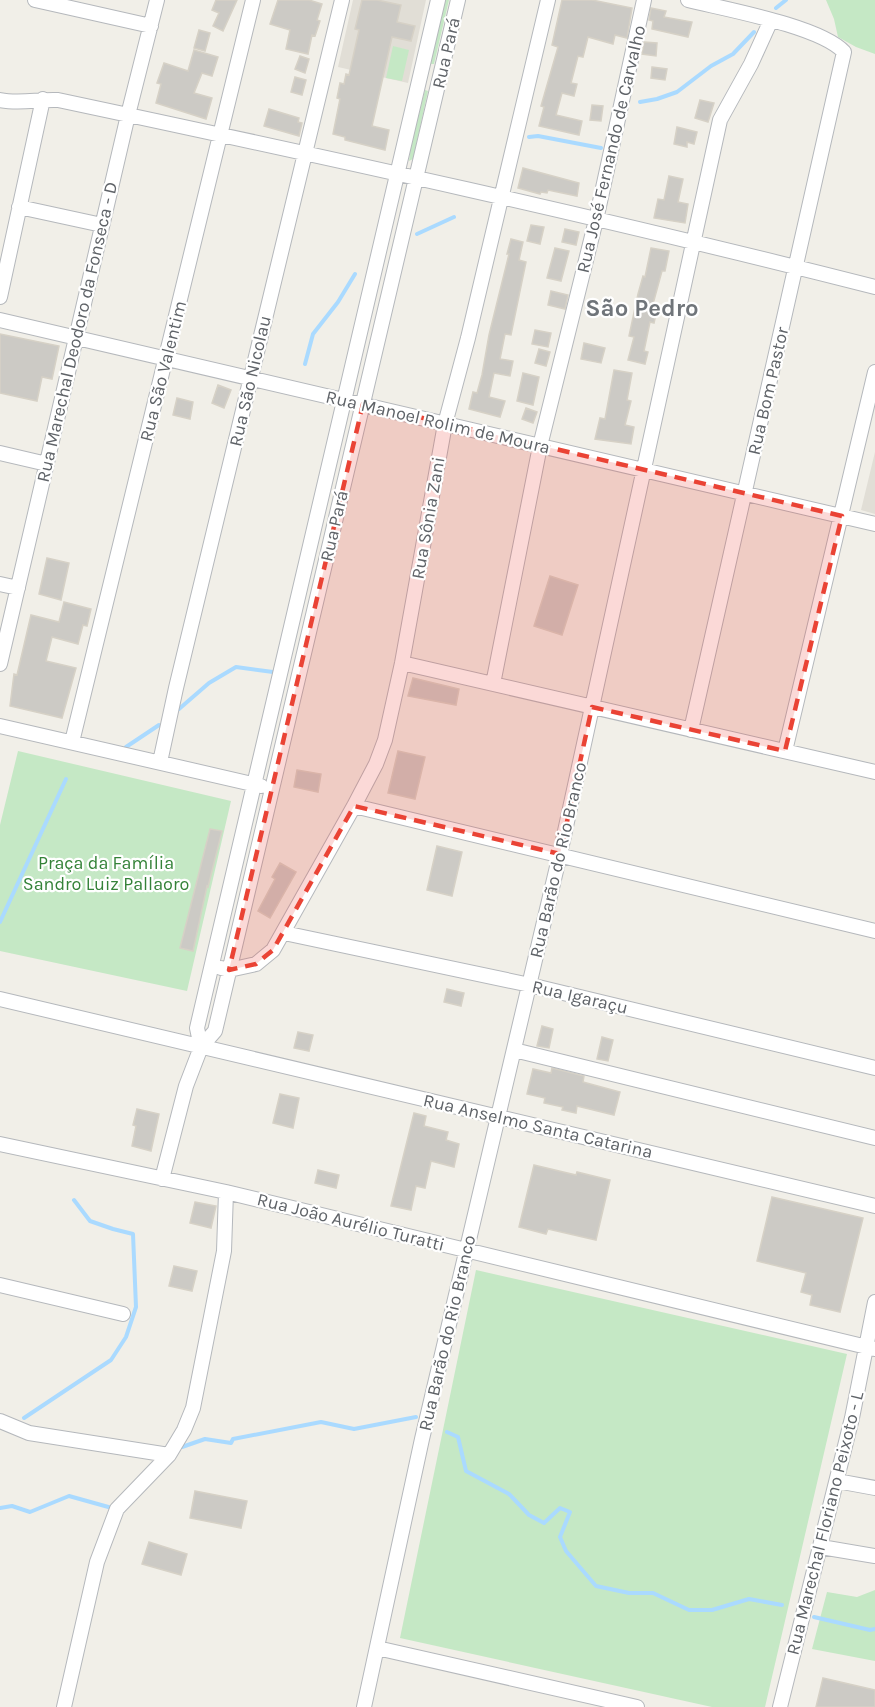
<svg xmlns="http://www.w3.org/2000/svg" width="875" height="1707" font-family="Karla,sans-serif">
  <rect width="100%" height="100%" fill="#f1efe8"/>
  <!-- education -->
  <path fill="#e1ded6" d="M353 0H426L408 83 338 67Z
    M875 452V514L861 510Z"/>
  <!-- green -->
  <path fill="#c5e8c5" d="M444 0H449L434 64H431L430 62Z
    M826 0H875V54L856 47 838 37 834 19Z
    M393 46 409 50 402 81 386 78Z
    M425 90 428 91 413 159 409 161 411 145Z
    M18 751 231 801 187 991 0 951V825Z
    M476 1270 847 1354 765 1707H712L400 1638Z
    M875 1590V1661L812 1649 827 1592 857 1597Z"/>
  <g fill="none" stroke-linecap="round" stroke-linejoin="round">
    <!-- stream -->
    <path stroke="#aadaff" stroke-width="4" d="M776 8 786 0
      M640 102 657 99 677 92 711 66 733 54 754 32
      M529 137 538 136 601 148
      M417 234 454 217
      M305 364 313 334 338 302 355 274
      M179 709 209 683 236 667 273 672
      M126 747 159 725
      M0 922 66 779
      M24 1418 111 1360 126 1337 136 1307 133 1234 113 1229 90 1221 74 1200
      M447 1432 458 1437 466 1471 509 1494 529 1515 544 1523 560 1508 570 1512 560 1537 566 1551 596 1586 629 1593H653L689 1610H712L749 1599 782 1605
      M182 1447 205 1439 231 1443 233 1439 321 1422 354 1429 416 1417
      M0 1508 12 1506 30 1512 69 1496 112 1508
      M814 1617 870 1630 875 1629"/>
  </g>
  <!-- building -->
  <path fill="#cccac5" stroke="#d6d1c6" stroke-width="1.5" d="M216 0H237L223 31 213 26 219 13 212 10Z
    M278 0H309L322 4 317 20 320 21 315 36 312 35 308 54 286 49 290 30 270 24Z
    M362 0H377L401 5 397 22 415 26 411 41 392 37 372 126 389 130 385 150 345 140V137L333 134 340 99 337 98 340 83 344 84 346 74 349 75 359 30 355 29Z
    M562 0H592L632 8 627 38 615 35 613 44 588 37 583 57 578 56 571 83 577 84 574 96 562 93 556 115 582 121 579 135 539 126 544 107 541 106 558 47 552 45Z
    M651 8 666 11 664 17 692 22 688 37 652 29 653 21 649 20Z
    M199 30 210 33 205 51 194 48Z
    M644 42 657 43 656 56 642 54Z
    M194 50 218 57 212 76 202 73 194 93 212 98 206 119 156 103 161 84 157 83 164 63 188 71Z
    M300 56 309 59 305 73 295 69Z
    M652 67 667 69 665 80 651 78Z
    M295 77 306 80 302 95 291 92Z
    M700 100 714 103 708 122 695 118Z
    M592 105 603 106 601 121 590 120Z
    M269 109 299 118 298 122 302 123 299 136 264 126Z
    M677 127 697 132 694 144 687 142V147L674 144Z
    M523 168 579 183 577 196 548 190 547 193 541 192 540 194 518 188Z
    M669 176 683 179 678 202 688 204 685 223 654 218 658 199 664 200Z
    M531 225 544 227 540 244 527 241Z
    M565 229 579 232 576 245 562 242Z
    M511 239 523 242 519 260 526 262 511 335 505 334 500 359 513 361 510 376 494 373 489 397 505 401 500 417 469 409 473 392 477 393 482 375 489 335 509 254H507Z
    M555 248 569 251 561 281 547 278Z
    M651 248 669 251 665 271H662L653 304 658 305 654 323 650 322 644 351 648 352 645 364 628 360 634 337 629 336 638 294 643 276 645 277Z
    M551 291 568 295 565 309 548 305Z
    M535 330 551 333 548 347 532 344Z
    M0 334 59 346 52 379 42 377 37 401 0 393Z
    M584 343 605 348 601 363 581 359Z
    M539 349 550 352 546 366 535 363Z
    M614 370 632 373 627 400 631 401 625 425 634 427 631 444 595 439 600 418 605 419Z
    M523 373 539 377 533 405 517 401Z
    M218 385 231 390 224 408 212 403Z
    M177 398 193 402 190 419 173 415Z
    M526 408 537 412 533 423 522 419Z
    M47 558 69 563 61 600 39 594Z
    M550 576 578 585 562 635 534 626Z
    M64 602 91 609 87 626 83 625 78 644 52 637 46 661 76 668 62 718 10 706 14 674 17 675 31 615 59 622Z
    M413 678 459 689 456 705 408 696Z
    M398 751 425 757 415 799 388 793Z
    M297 770 321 774 318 792 294 787Z
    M210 829 222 831 208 887 207 886 193 951 180 948Z
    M437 846 462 852 452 896 427 890Z
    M280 863 296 872 270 918 258 911 275 879 272 877Z
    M447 989 464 993 461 1006 444 1002Z
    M542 1026 553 1029 549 1048 537 1046Z
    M298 1032 313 1035 309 1051 294 1048Z
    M602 1037 613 1040 608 1061 597 1059Z
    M552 1068 584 1076 583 1082 620 1092 614 1115 577 1106 576 1113 562 1110 563 1107 544 1103 545 1098 527 1094 533 1069 551 1073Z
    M280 1094 299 1098 293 1128 273 1123Z
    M137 1109 159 1114 151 1151 132 1146 136 1126 133 1125Z
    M414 1113 426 1116 424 1126 448 1132 446 1140 459 1144 454 1167 431 1161 425 1188 416 1186 411 1210 391 1206Z
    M534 1165 576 1175 577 1172 610 1180 596 1240 548 1229 546 1234 519 1227Z
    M318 1170 339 1175 336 1188 315 1183Z
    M772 1197 863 1218 840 1312 810 1305 812 1295 801 1292 806 1273 757 1261Z
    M195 1202 216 1206 211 1228 190 1223Z
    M174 1266 197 1271 192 1291 169 1286Z
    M195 1491 247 1501 241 1528 190 1518Z
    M149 1542 187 1554 181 1575 142 1564Z
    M823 1678 875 1690V1707H816Z"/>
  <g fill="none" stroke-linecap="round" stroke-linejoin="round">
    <!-- minor casing -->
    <g stroke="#b5b8bc" stroke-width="16">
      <path id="minor" d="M35 0 151 26
        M688 0C724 9 820 26 844 52L691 730
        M0 100C19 104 39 99 58 100 331 158 604 218 875 287
        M19 207 102 225
        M0 297 43 99
        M0 320 875 524
        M0 453 47 464
        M0 584 18 588
        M402 663 875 772
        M0 664 128 115 157 0
        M493 684 540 446 596 220 644 0
        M0 726 261 786
        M72 742 253 0
        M785 751 875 372
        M160 762 176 688 342 0
        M354 806 875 931
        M284 933 530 985 875 1068
        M221 968 229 970 256 964 273 950 354 806 376 764 385 740 402 663 445 424 468 338 548 0
        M0 999 875 1206
        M201 1047 197 1028 438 0
        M514 1050 875 1138
        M0 1144 226 1192 875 1349
        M162 1179 186 1086 201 1047 215 1031 458 0
        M0 1285 123 1314
        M0 1421 29 1433 169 1455
        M837 1481 875 1488
        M821 1547 875 1556
        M377 1648 637 1707
        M64 1707 97 1562 117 1509 169 1455 184 1430 193 1408 224 1251 226 1192
        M364 1707 422 1439 560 854 720 120 751 64 771 20
        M780 1707 852 1418 875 1302"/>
    </g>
    <!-- minor -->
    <use href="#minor" stroke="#fff" stroke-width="14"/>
  </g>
  <!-- marked area -->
  <path fill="#ea4335" fill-opacity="0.2" stroke="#ea4335" stroke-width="4.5" stroke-dasharray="12 8" stroke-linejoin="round" d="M363 404 842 516 785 751 592 707 560 854 354 806 273 950 256 964 229 970Z"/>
  <g text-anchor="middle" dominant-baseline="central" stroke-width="4.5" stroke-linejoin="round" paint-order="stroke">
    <!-- street labels -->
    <g font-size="18" fill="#5f6368" stroke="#fff">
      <text transform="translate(446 53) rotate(-77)">Rua Pará</text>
      <text transform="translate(611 149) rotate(-77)">Rua José Fernando de Carvalho</text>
      <text transform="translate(77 332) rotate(-77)">Rua Marechal Deodoro da Fonseca - D</text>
      <text transform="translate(163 371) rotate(-76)">Rua São Valentim</text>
      <text transform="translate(250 381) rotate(-77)">Rua São Nicolau</text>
      <text transform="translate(768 391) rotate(-77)">Rua Bom Pastor</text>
      <text transform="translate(438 422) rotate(13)">Rua Manoel Rolim de Moura</text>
      <text transform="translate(428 518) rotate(-80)">Rua Sônia Zani</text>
      <text transform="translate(334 526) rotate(-77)">Rua Pará</text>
      <text transform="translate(558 860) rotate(-77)">Rua Barão do Rio Branco</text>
      <text transform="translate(580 997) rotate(13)">Rua Igaraçu</text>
      <text transform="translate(538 1126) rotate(13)">Rua Anselmo Santa Catarina</text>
      <text transform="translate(351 1222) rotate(14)">Rua João Aurélio Turatti</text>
      <text transform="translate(447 1333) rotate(-77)">Rua Barão do Rio Branco</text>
      <text transform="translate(825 1523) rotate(-76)">Rua Marechal Floriano Peixoto - L</text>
    </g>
    <!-- park labels -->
    <g font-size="18" fill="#348238" stroke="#fff">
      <text x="106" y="863">Praça da Família<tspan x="106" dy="21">Sandro Luiz Pallaoro</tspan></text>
    </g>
    <!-- district labels -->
    <g font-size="24" font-weight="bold" fill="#70757a" stroke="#fff">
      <text x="642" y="308">São Pedro</text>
    </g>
  </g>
</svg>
